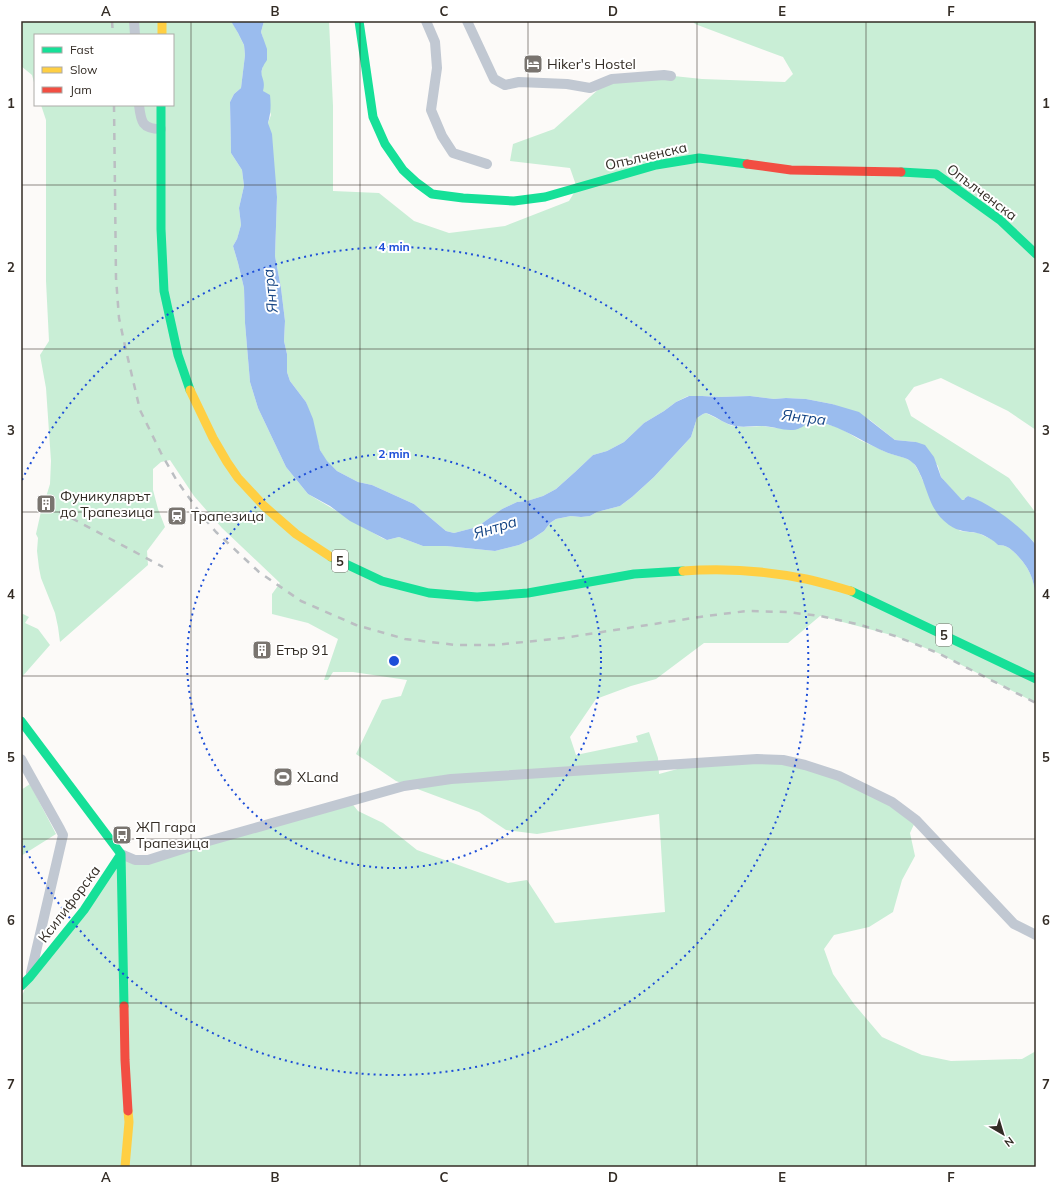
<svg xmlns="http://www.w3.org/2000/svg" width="1057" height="1188" font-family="Mulish,sans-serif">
  <rect width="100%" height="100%" fill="#fcfaf8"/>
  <!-- green -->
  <path fill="#c9eed6" d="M21 21H231L233 23 244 45 245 55 241 88 234 94 230 102 231 153 242 170 244 186 239 208 241 225 237 239 233 246 238 263 244 288 245 323 250 382 258 408 286 467 308 494 382 538 387 540 399 537 423 546H446L495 551 519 545 532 539 544 531 550 523 556 519 571 516 581 517 590 516 597 512 620 506 632 497 654 477 691 437 697 418 703 414 706 413 732 426 746 427 762 426 777 428 810 422H819L840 428 860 440 888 453 905 458 913 462 918 470 923 481 960 531 978 533 995 541 998 545C1006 545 1010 548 1015 553 1029 567 1033 577 1036 596V703L938 653 895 636 820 616 788 643H704L656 679 631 686 596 699 570 737 576 755 638 742 636 736 649 732 658 758 659 774 696 764 757 759 839 776 916 820 910 833 915 856 902 880 893 912 869 927 834 935 824 949 833 974 854 1004 882 1037 922 1055 951 1061 1022 1059 1036 1051V1167H21V998L30 977 121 854 135 860 350 801 358 811 383 823 417 850 508 883 527 880 555 923 665 912 659 814 537 834 506 830 479 812 396 781 356 754 382 700 401 696 407 680 353 672H333L328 680H324L338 639 308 623 272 614V594L280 583 222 528 194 496 170 460 161 462 153 469V490L158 509 165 527 147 551 148 565 60 642 58 627 55 613 41 578 39 568 37 551 38 538 36 534 42 507 45 509 50 501 47 499 46 497 50 484 51 461 46 388 40 355 49 341 46 281V120L41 105H173V35H35V86L32 75 21 66Z
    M264 21H329L333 106V191L379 193 414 221 449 233 505 226 569 201 577 188 570 168 510 161 513 144 554 129 600 88 612 79 664 75 702 79 785 82 793 74 783 57 695 24 693 21H1036V430L1008 411 941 378 914 387 905 399 911 416 1009 478 1036 513V545L1032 540 975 499 968 496 965 498 964 500 962 501 941 477 938 466 916 442 895 440 870 420 832 404 806 399 786 398 774 399 750 396 719 397 702 396H688L676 402 664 411 644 423 624 442 607 451 593 455 575 472 556 489 543 496 527 501 517 502 502 509 477 527 454 533 446 531 414 504 372 485 358 482 337 471 326 461 320 450 306 402 290 381 287 372V354L284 341 285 321 281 288 275 256 277 197 268 123 271 115 263 91 261 73 263 66V38L261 32Z
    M23 614 29 617 25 623 38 629 50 645 21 678V615Z
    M30 784 56 834 21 856V790Z"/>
  <!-- water -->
  <path fill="#9abcee" d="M231 21H264L261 32 267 49V60C255 77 267 76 263 91L270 95C271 105 271 113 268 123L272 134 277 197 275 256 281 288 285 321 284 341 287 354V372L290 381 306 402 313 419 320 450 327 461 337 471 358 482 372 485 414 504 446 531 454 533 477 527 502 509 517 502 527 501 543 496 556 489 575 472 593 455 607 451 624 442 644 423 664 411 676 402 689 396H702L719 397 750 396 774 399 786 398 806 399 832 404 859 412 895 440 916 442 925 445 934 457 941 477 962 500H964L965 498 968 496C991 504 1021 526 1036 545V596C1033 577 1029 567 1015 553 1010 548 1006 545 998 545 995 541 983 534 977 533 967 531 959 532 949 525 931 512 929 495 921 476 919 472 917 466 913 463 907 457 896 456 888 453 865 444 844 427 819 422 804 420 805 430 791 430 781 430 771 426 761 426 751 426 740 428 731 425 722 422 715 416 706 413L703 414 697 418 691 437 654 477 632 497 620 506 597 512 590 516 581 517 571 516 556 519 550 523 544 531 532 539 519 545 495 551 446 546H423L399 537 387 540 350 521 330 506 308 494 286 467 258 408 250 382 245 323 244 288 238 263 233 246 237 239 241 225 239 208 244 186 242 170 231 153 230 102 234 94 241 88 245 55 244 45 238 33Z"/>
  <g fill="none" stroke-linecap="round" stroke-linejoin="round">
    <!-- street -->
    <path stroke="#c1c8d2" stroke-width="10" d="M134 21 135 35
      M426 21 435 42 437 68 431 110 442 136 453 153 487 164
      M467 21 494 79 505 85 519 82 567 84 590 88 612 79 664 75 671 76
      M139 105C141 122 142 129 161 129
      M21 759 60 829 63 835 31 973
      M121 854 135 860H148L198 844 404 786 451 779 757 759 783 760 805 765 839 776 892 802 916 820 1014 924 1036 935"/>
    <!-- fast -->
    <path stroke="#16e098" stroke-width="9" d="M359 21 373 117 385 144 403 170 417 183 432 194 463 198 514 201 545 197 656 165 699 158 747 164
      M161 105V229L164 291 178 355 190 390
      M901 172 936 174 1000 220 1036 254
      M331 557 382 581 429 593 477 597 528 593 634 574 683 571
      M851 591 1036 679
      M21 721 121 854 124 1006
      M21 986 30 977 84 910 121 854"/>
    <!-- slow -->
    <path stroke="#ffcf43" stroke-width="9" d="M162 21V35
      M190 390 213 438 227 462 238 478 264 506 296 534 331 557
      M683 571C722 568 767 571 806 579 821 582 836 587 851 591
      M125 1167 129 1122 128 1111"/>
    <!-- jam -->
    <path stroke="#f24e42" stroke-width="9" d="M747 164 791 170 901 172
      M124 1006 125 1060 128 1111"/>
    <!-- rail -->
    <path stroke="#bbbec2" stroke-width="2.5" stroke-dasharray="7 7" stroke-linecap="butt" d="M112 21 113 35
      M114 105 116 278 119 318 125 346 140 410 161 453 177 481 203 517 216 532 259 572 301 601 356 625 405 639 456 645H495L563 638 706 616 747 611 787 612 820 616 861 625 895 636 938 653 1036 703
      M47 505 163 567"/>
  </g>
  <!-- grid -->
  <path fill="none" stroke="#332c25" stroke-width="1" stroke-opacity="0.55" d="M191 21V1167M360 21V1167M528 21V1167M697 21V1167M866 21V1167M21 185H1036M21 349H1036M21 512H1036M21 676H1036M21 839H1036M21 1003H1036"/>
  <!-- distance rings -->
  <g fill="none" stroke="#1d4ed8" stroke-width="2" stroke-dasharray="2 4">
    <circle cx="394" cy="661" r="207"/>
    <path d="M22 480A414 414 0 1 1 22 842"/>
  </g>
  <!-- icons -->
  <defs>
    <g id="hotel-square" transform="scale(1)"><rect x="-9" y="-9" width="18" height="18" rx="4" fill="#79746f" stroke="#fff"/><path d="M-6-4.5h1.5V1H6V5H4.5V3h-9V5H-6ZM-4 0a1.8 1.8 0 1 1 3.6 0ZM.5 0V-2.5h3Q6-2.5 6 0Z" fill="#fff"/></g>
    <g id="building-square" transform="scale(1)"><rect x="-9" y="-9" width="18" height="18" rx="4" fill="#79746f" stroke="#fff"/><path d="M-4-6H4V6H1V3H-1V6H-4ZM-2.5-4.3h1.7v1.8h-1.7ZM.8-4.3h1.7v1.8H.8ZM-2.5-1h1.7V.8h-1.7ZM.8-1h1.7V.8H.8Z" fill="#fff"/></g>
    <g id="station-square" transform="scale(1)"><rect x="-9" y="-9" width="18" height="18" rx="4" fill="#79746f" stroke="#fff"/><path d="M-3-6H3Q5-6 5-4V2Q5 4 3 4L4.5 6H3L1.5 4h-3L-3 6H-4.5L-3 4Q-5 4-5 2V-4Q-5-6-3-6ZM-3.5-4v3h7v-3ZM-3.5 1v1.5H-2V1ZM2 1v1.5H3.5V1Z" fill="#fff"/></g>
    <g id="stadium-square" transform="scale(1)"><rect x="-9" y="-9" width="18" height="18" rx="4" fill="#79746f" stroke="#fff"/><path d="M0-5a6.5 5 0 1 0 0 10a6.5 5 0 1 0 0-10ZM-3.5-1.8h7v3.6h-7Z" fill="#fff"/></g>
    <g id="bus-square" transform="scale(1)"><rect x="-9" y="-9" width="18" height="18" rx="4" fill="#79746f" stroke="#fff"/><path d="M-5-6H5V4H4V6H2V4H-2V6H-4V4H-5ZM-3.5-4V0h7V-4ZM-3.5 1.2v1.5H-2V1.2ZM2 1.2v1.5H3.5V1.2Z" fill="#fff"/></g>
  </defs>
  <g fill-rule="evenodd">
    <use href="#hotel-square" x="533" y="64"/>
    <use href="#building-square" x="46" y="504"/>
    <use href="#station-square" x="177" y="516"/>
    <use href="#building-square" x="262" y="650"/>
    <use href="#stadium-square" x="283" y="777"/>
    <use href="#bus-square" x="122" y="835"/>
  </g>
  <g text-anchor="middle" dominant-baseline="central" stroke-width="4" stroke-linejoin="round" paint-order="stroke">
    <!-- shield labels -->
    <g fill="#fff" stroke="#706b66" stroke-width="1">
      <rect x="332" y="550" width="16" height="22" rx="3"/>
      <rect x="936" y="624" width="16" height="22" rx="3"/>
    </g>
    <g font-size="13" font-weight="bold" fill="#332c25">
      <text x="340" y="561">5</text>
      <text x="944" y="635">5</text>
    </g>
    <!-- poi labels -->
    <g font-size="14" fill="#332c25" stroke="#fff" text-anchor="start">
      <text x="547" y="64">Hiker's Hostel</text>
      <text x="60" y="496">Фуникулярът<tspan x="60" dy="16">до Трапезица</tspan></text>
      <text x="191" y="516">Трапезица</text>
      <text x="276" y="650">Етър 91</text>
      <text x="297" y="777">XLand</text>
      <text x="136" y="827">ЖП гара<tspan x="136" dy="16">Трапезица</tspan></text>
    </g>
    <!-- street labels -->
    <g font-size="14" fill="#332c25" stroke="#fff">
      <text transform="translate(646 156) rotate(-13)">Опълченска</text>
      <text transform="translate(982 192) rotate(37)">Опълченска</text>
      <text transform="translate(69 904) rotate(-53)">Ксилифорска</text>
    </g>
    <!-- water labels -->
    <g font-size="15" font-style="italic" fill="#144484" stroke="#fff">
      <text transform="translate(270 291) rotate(-96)">Янтра</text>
      <text transform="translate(804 417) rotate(7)">Янтра</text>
      <text transform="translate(495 527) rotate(-17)">Янтра</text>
    </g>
  </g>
  <circle cx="394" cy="661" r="6" fill="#1d4ed8" stroke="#fff" stroke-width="2"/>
  <g font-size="12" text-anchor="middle" font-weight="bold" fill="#1d4ed8" stroke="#fff" stroke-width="4" stroke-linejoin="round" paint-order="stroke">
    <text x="394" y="251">4 min</text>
    <text x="394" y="458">2 min</text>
  </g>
  <!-- border -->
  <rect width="1057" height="1188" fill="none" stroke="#ffffff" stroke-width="44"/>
  <!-- legend -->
  <rect x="34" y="34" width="140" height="72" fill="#ffffff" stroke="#adaba8"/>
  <rect x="42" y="47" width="20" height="6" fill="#16e098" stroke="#adaba8"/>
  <text x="70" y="54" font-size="12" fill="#332c25">Fast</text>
  <rect x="42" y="67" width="20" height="6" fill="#ffcf43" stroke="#adaba8"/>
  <text x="70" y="74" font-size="12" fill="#332c25">Slow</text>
  <rect x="42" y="87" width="20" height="6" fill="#f24e42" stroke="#adaba8"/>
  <text x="70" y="94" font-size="12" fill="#332c25">Jam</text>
  <!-- north arrow -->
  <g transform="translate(1003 1134) rotate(142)" stroke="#ffffff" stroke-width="3" paint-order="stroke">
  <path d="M0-3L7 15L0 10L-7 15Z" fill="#332c25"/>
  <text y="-6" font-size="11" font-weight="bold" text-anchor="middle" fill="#332c25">N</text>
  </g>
  <rect x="22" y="22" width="1013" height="1144" fill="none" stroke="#332c25" stroke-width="1.5"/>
  <g font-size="13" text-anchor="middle" font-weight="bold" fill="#332c25">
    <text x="106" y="16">A</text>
    <text x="275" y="16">B</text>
    <text x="444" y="16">C</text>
    <text x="613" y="16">D</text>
    <text x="782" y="16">E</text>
    <text x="951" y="16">F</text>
    <text x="11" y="108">1</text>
    <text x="1046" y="108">1</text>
    <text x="11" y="272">2</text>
    <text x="1046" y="272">2</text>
    <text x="11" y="435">3</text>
    <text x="1046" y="435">3</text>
    <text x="11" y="599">4</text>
    <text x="1046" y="599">4</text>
    <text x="11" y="762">5</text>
    <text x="1046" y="762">5</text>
    <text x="11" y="925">6</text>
    <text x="1046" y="925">6</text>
    <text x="11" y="1089">7</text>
    <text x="1046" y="1089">7</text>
    <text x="106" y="1182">A</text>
    <text x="275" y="1182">B</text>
    <text x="444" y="1182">C</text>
    <text x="613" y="1182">D</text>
    <text x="782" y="1182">E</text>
    <text x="951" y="1182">F</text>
  </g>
</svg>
